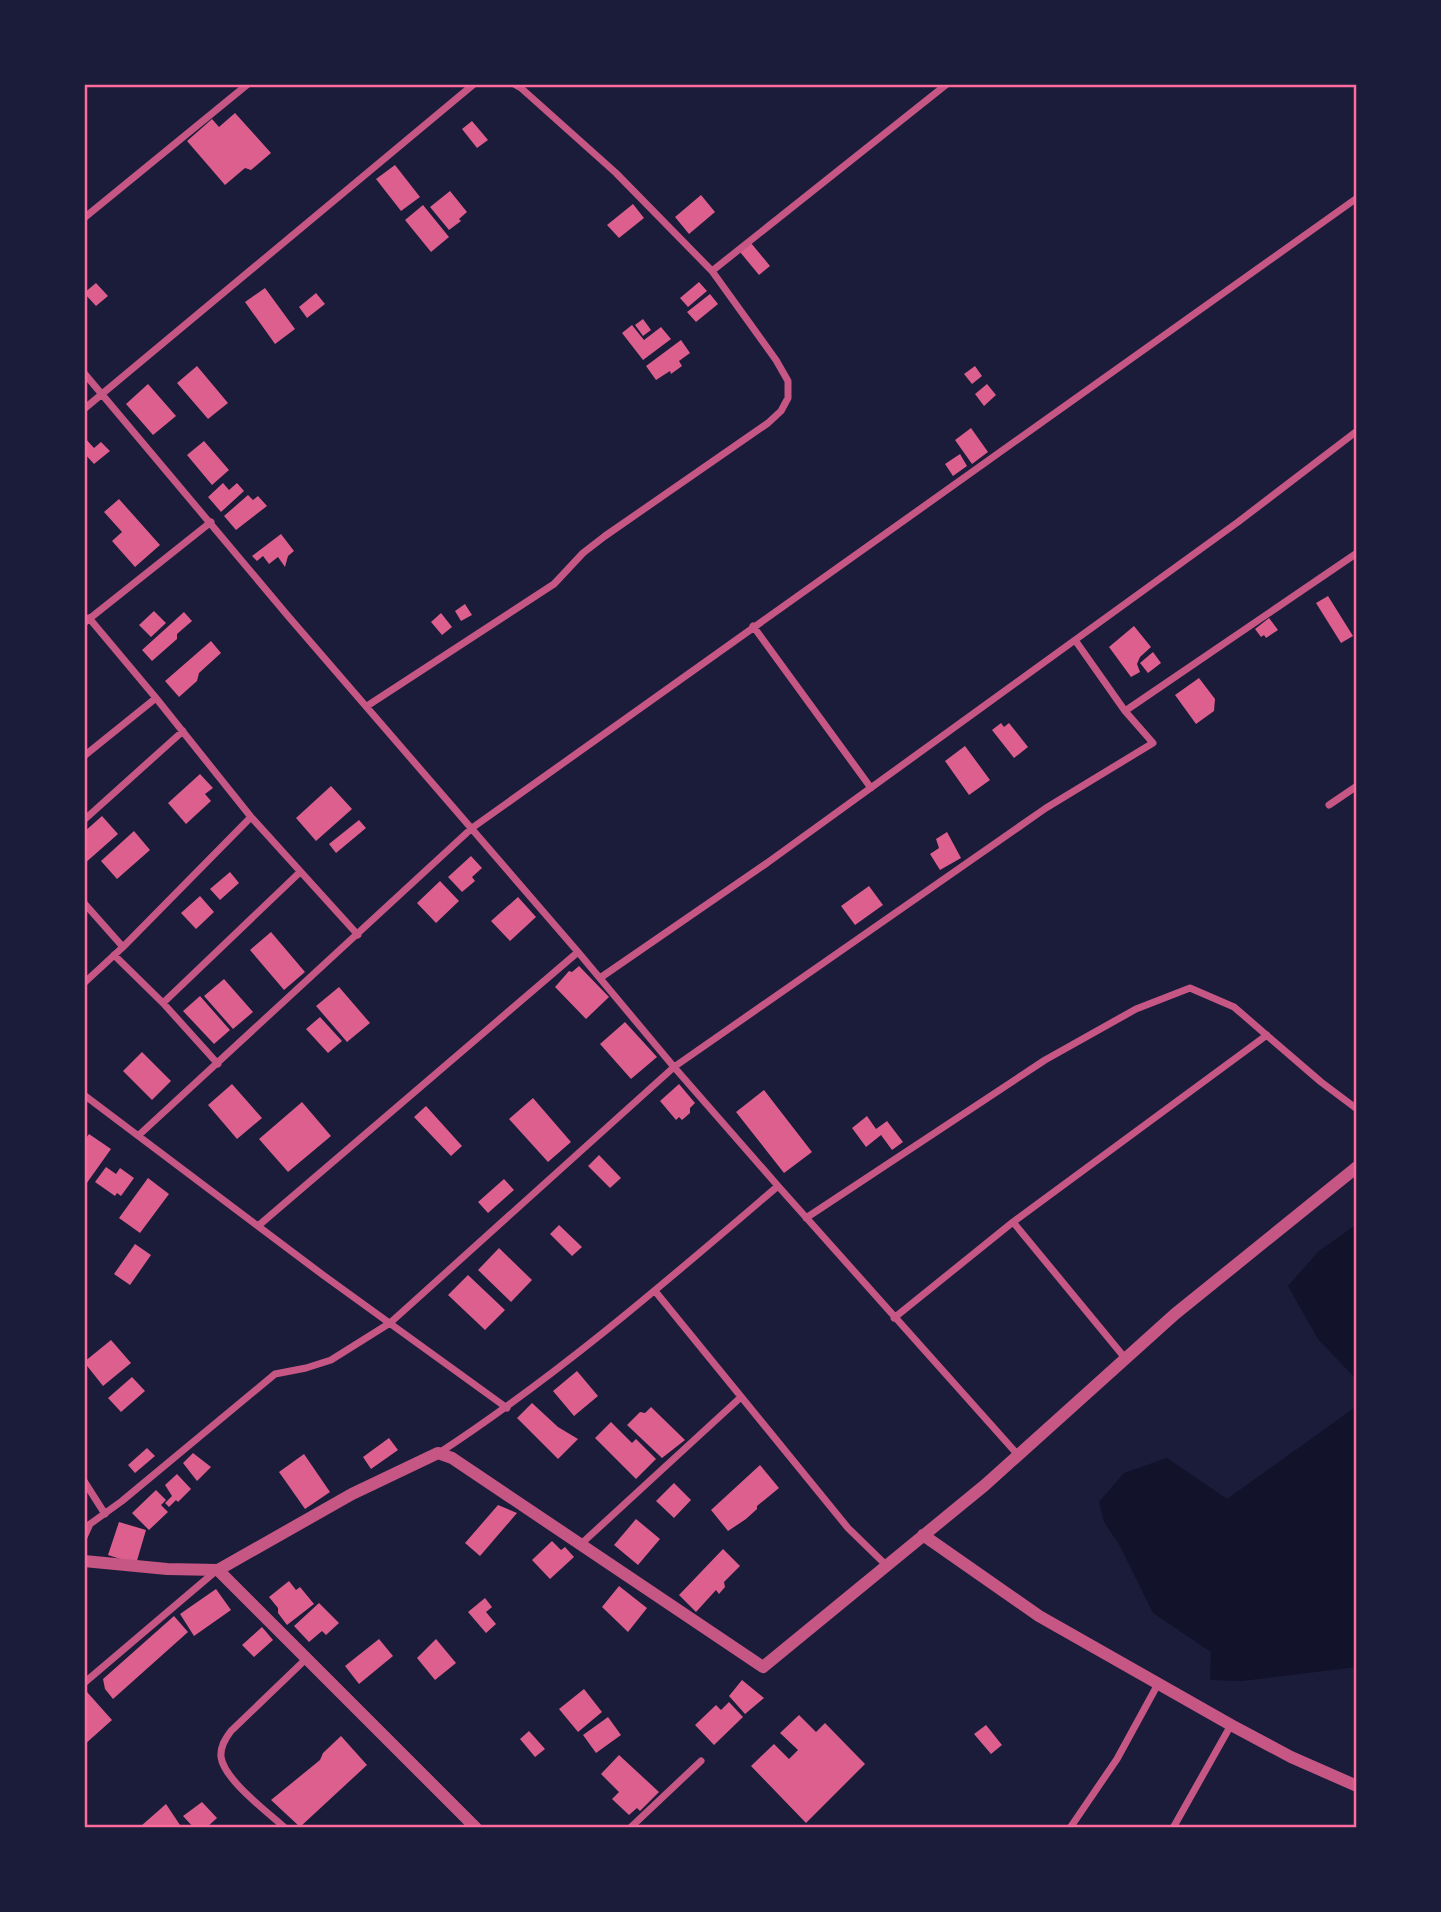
<svg xmlns="http://www.w3.org/2000/svg" width="1441" height="1912" font-family="Overpass,sans-serif">
  <rect width="100%" height="100%" fill="#1b1b3a"/>
  <!-- water -->
  <path fill="#12122b" d="M1357 1224V1380L1318 1339 1288 1286 1319 1251Z
    M1357 1406V1667L1242 1681 1210 1680 1211 1652 1153 1613 1120 1546 1104 1522 1099 1502 1124 1473 1167 1458 1227 1499Z"/>
  <!-- building -->
  <path fill="#dd5f8e" d="M235 113 271 153 251 170 245 168 225 185 187 141 212 119 219 127Z
    M472 121 488 140 477 148 462 129Z
    M395 165 420 197 401 211 376 179Z
    M450 191 467 212 459 219 461 221 449 230 430 207Z
    M701 195 715 212 689 234 675 217Z
    M633 204 644 218 619 238 607 225Z
    M423 205 449 237 431 252 405 220Z
    M751 243 770 266 759 275 740 252Z
    M699 282 707 291 688 307 680 298Z
    M96 283 108 296 96 306 84 293Z
    M265 288 295 329 275 344 245 302Z
    M316 293 325 304 307 318 299 307Z
    M710 294 718 304 696 322 687 312Z
    M643 319 651 330 643 336 635 325Z
    M632 325 644 340 661 327 671 339 643 360 622 333Z
    M681 340 690 353 679 361 682 366 671 374 670 371 656 380 646 366Z
    M197 366 228 403 208 419 177 383Z
    M975 366 982 376 972 384 964 374Z
    M148 384 176 416 153 435 126 404Z
    M987 384 996 395 984 406 975 394Z
    M971 428 988 452 972 464 955 440Z
    M84 437 94 448 101 442 110 451 94 464 84 453Z
    M204 441 229 470 212 485 187 455Z
    M960 454 967 466 953 476 945 464Z
    M223 483 229 490 237 483 244 491 221 512 208 497Z
    M248 495 253 500 258 496 267 506 236 530 224 516Z
    M119 499 160 545 135 567 112 541 122 532 104 512Z
    M281 534 294 551 288 556 285 567 278 557 269 564 263 556 257 561 252 556Z
    M1328 596 1353 636 1341 643 1316 603Z
    M465 604 472 615 461 621 455 611Z
    M154 611 166 623 151 637 139 625Z
    M184 612 192 621 177 634V639L152 661 142 650Z
    M441 613 452 627 442 635 431 622Z
    M1269 618 1278 630 1266 638 1264 635 1261 637 1255 629Z
    M1134 626 1151 647 1140 657 1137 664 1140 672 1131 677 1109 647Z
    M211 641 221 653 199 673 197 681 179 697 165 681Z
    M1153 652 1161 663 1148 673 1140 663Z
    M1199 678 1215 699 1214 711 1196 724 1175 695Z
    M1001 723 1004 727 1009 723 1028 747 1014 758 992 730Z
    M965 746 990 780 969 795 945 761Z
    M200 774 213 788 205 794 211 801 186 824 168 803Z
    M331 786 352 809 316 841 296 818Z
    M102 816 118 834 84 864V832Z
    M359 820 366 828 336 853 329 844Z
    M134 831 150 850 117 879 101 861Z
    M947 832 961 858 940 870 930 854 939 848 936 839Z
    M471 856 482 868 472 877 475 881 462 892 448 877Z
    M230 872 239 883 220 900 210 889Z
    M440 881 459 901 436 923 417 903Z
    M869 886 883 905 855 925 841 906Z
    M200 896 214 912 196 929 181 913Z
    M518 897 536 917 510 941 491 921Z
    M271 932 305 972 284 990 250 950Z
    M579 966 609 997 586 1019 555 987 569 971 572 972Z
    M224 979 253 1012 233 1029 204 996Z
    M339 987 370 1023 347 1042 316 1006Z
    M200 996 230 1030 214 1044 183 1011Z
    M320 1017 342 1041 328 1053 306 1029Z
    M625 1022 657 1057 631 1079 600 1044Z
    M142 1052 171 1081 152 1100 123 1071Z
    M232 1084 262 1118 237 1139 208 1105Z
    M679 1084 695 1103 690 1108V1113L682 1120 679 1117 676 1120 660 1101Z
    M764 1090 812 1152 784 1173 736 1112Z
    M533 1098 571 1142 548 1162 509 1119Z
    M302 1102 331 1136 288 1172 259 1139Z
    M426 1106 462 1146 451 1156 414 1117Z
    M867 1116 876 1129 887 1121 903 1142 892 1150 881 1135 866 1147 852 1128Z
    M89 1134 111 1149 84 1187V1141Z
    M599 1155 621 1178 610 1188 588 1166Z
    M106 1167 116 1174 120 1168 134 1178 121 1196 117 1193 115 1196 95 1182Z
    M148 1178 169 1194 140 1233 119 1218Z
    M504 1179 514 1190 488 1213 478 1202Z
    M559 1225 582 1247 572 1256 550 1234Z
    M135 1244 151 1255 130 1285 114 1274Z
    M499 1248 532 1280 511 1302 478 1270Z
    M468 1275 505 1310 485 1330 448 1295Z
    M111 1340 131 1363 103 1386 84 1362Z
    M577 1371 598 1396 574 1416 553 1391Z
    M132 1377 145 1391 121 1412 108 1398Z
    M532 1403 558 1427 578 1439 558 1459 517 1418Z
    M651 1407 685 1440 662 1458 627 1425 640 1412 645 1413Z
    M611 1422 632 1443 636 1439 656 1459 636 1479 595 1438Z
    M389 1438 398 1450 371 1469 363 1457Z
    M147 1448 155 1456 135 1473 128 1465Z
    M193 1453 211 1467 197 1481 183 1463Z
    M304 1454 330 1492 305 1509 279 1472Z
    M760 1465 779 1488 757 1506V1509L746 1519 728 1531 711 1510Z
    M177 1474 191 1489 178 1502 176 1500 169 1507 165 1503 172 1496 165 1485Z
    M674 1483 691 1500 674 1518 656 1501Z
    M156 1490 166 1500 161 1505 168 1512 149 1530 132 1513Z
    M498 1505 517 1513 480 1556 465 1543Z
    M636 1519 660 1539 638 1565 614 1545Z
    M119 1522 146 1530 136 1564 108 1555Z
    M552 1541 561 1550 565 1547 574 1557 550 1579 532 1560Z
    M723 1549 740 1566 724 1582 725 1587 719 1594 716 1590 696 1612 679 1595Z
    M289 1581 296 1590 300 1587 314 1604 287 1625 278 1613V1608L269 1597Z
    M619 1586 647 1608 628 1632 602 1607Z
    M216 1589 231 1610 194 1636 180 1614Z
    M485 1598 492 1607 486 1612 496 1624 486 1633 468 1612Z
    M319 1603 339 1623 326 1635 322 1631 309 1642 294 1626Z
    M174 1616 188 1632 113 1699 105 1689 103 1679Z
    M262 1627 273 1640 254 1657 242 1645Z
    M379 1639 393 1656 359 1684 345 1666Z
    M436 1639 456 1663 435 1680 417 1658Z
    M742 1680 764 1698 745 1714 729 1696Z
    M584 1689 602 1712 578 1732 559 1709Z
    M87 1692 112 1720 84 1745V1694Z
    M729 1702 743 1717 714 1745 695 1725 716 1705 721 1710Z
    M799 1715 816 1732 825 1723 865 1764 806 1823 751 1766 774 1744 789 1759 798 1750 780 1733Z
    M608 1717 621 1735 596 1753 583 1735Z
    M986 1725 1002 1745 991 1754 974 1734Z
    M529 1731 545 1749 535 1757 520 1739Z
    M341 1736 367 1765 300 1827 271 1800 320 1760 323 1753Z
    M619 1755 659 1792 640 1811 637 1808 629 1815 612 1799 619 1792 601 1774Z
    M202 1802 217 1818 206 1828H194L183 1816Z
    M166 1804 182 1828H143L141 1826Z"/>
  <g fill="none" stroke-linecap="round" stroke-linejoin="round">
    <!-- minor -->
    <path stroke="#c65784" stroke-width="7" d="M84 218 248 84
      M712 271 947 84
      M84 373 288 616 578 952 674 1067 778 1186C668 1280 561 1373 439 1453
      M84 409 474 84
      M89 618 156 698 251 817 358 935
      M84 623 211 522
      M753 626 871 788
      M1075 640 1125 711 1357 553
      M367 706 554 584 583 553 605 536 768 423 781 411 788 398V381L776 360 712 271 616 173 521 88 514 84
      M84 756 156 698
      M1329 805 1357 786
      M84 820 183 731
      M84 903 123 947
      M114 955 163 1003 218 1064
      M600 978 767 863 1238 522 1357 431
      M84 983 123 947 251 817
      M163 1003 299 873
      M84 1095 323 1275 507 1408
      M139 1135 472 828 1357 198
      M778 1186 1018 1455
      M806 1218 1045 1060 1136 1009 1190 988 1234 1007 1321 1082 1357 1109
      M1013 1222 1267 1035
      M258 1226 578 952
      M655 1291 848 1528 886 1565
      M894 1318 1013 1222 1125 1358
      M84 1481 105 1514
      M84 1537 90 1524 122 1501 275 1374 306 1368 331 1360 390 1323 674 1067 1046 808 1153 743 1125 711
      M581 1544 741 1397
      M84 1683 217 1570
      M285 1828C269 1813 224 1780 221 1757 220 1747 225 1739 231 1731L307 1658
      M630 1828 701 1761
      M1070 1828 1117 1759 1158 1684
      M1173 1828 1231 1725"/>
    <!-- tertiary -->
    <path stroke="#c65784" stroke-width="12" d="M923 1535 1039 1616 1231 1725 1291 1757 1357 1786
      M84 1561 167 1569 218 1570 476 1828
      M218 1570 352 1494 438 1453 452 1458 763 1667 985 1485 1175 1314 1357 1167"/>
  </g>
  <!-- border -->
  <rect width="1441" height="1912" fill="none" stroke="#1b1b3a" stroke-width="172"/>
  <rect x="86" y="86" width="1269" height="1740" fill="none" stroke="#ff6b9d" stroke-width="2.5"/>
</svg>
